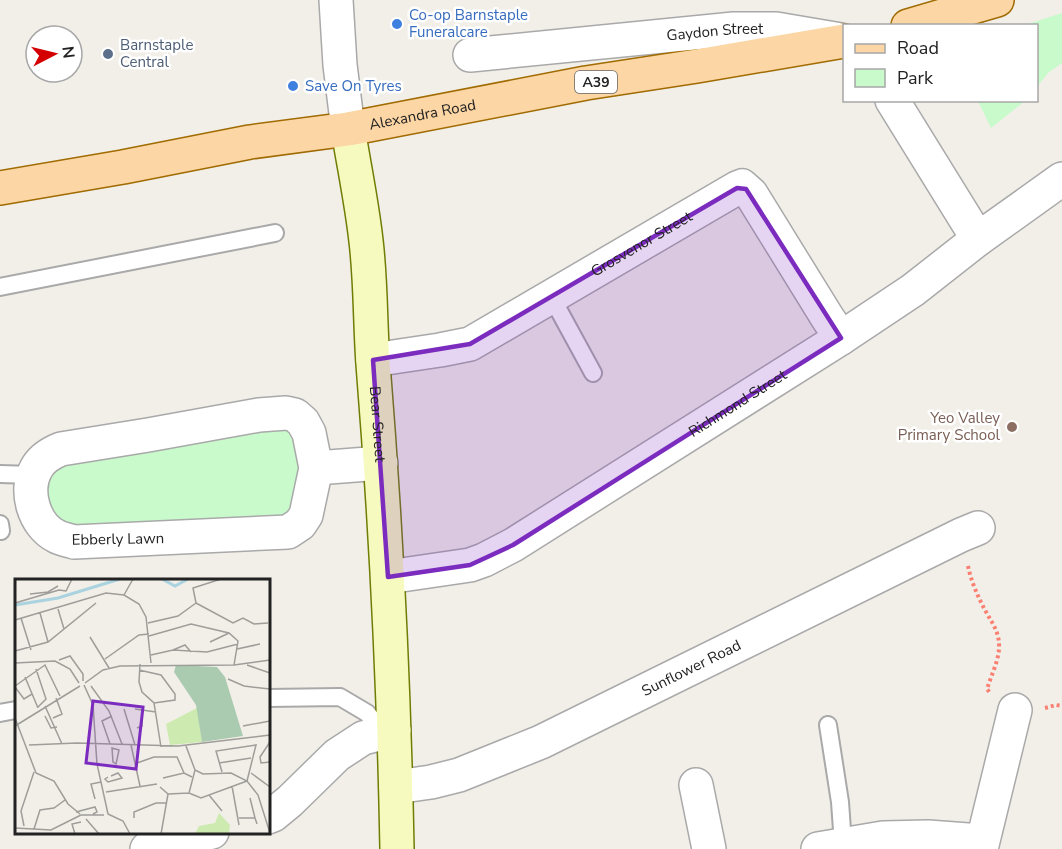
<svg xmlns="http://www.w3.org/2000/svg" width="1062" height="849" font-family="'Nunito Sans',sans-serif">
  <rect width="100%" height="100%" fill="#f2efe9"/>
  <!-- park -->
  <path fill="#c8facc" d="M1062 13V63L1048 73 1037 87 1036 26 1025 25Z
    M978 101H1025L991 128Z
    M295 415 306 515 57 538 36 467Z"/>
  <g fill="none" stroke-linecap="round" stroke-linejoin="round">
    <!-- lane casing -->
    <g stroke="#a9a9a9" stroke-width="20">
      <path id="lane" d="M0 287 275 233
        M551 296 593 373
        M0 474 33 475
        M0 524 1 531
        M268 698 340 697 367 713 383 732
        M0 713 16 710
        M828 725 840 802 843 844"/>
    </g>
    <!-- street casing -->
    <g stroke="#a9a9a9" stroke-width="36">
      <g id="street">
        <path d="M336 0 340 65 348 129"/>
        <path id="s1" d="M470 55 734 29H776L841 40"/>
        <path d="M892 100 978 239"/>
        <path id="s2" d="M373 360 440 350 470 344 737 188 742 186 751 194 827 317 841 338"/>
        <path d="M286 413 295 415 303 422 309 433 316 468 306 515 300 524 288 532 74 542C68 540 61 539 56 536 34 525 24 491 36 469 41 459 51 453 61 449L148 435 259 415Z"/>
        <path d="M316 468 381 463"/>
        <path id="s3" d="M388 577 470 565 484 560 513 545 841 338 913 290 978 239 1062 179"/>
        <path d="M696 785 709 849"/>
        <path id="s4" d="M396 787 431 782 459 775 541 742 961 535 978 528"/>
        <path d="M268 817 273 815 290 801 337 755 363 738 394 730"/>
        <path d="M147 849 212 832"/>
        <path d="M818 849 883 838 928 837 981 841"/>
        <path d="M981 849 1015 710"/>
      </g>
    </g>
    <!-- secondary casing -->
    <g stroke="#707d05" stroke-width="36">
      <g id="secondary">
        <path id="s5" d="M348 129C354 166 362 204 366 241 371 282 370 323 373 364 386 525 394 687 397 849"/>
      </g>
    </g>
    <!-- primary casing -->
    <g stroke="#a06b00" stroke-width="36">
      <g id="primary">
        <path d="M908 26 997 0"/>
        <path id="s6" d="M0 188 123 167 250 142 348 129 586 83 697 66 844 41"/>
      </g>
    </g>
    <!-- path -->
    <path stroke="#fa8072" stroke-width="4" stroke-dasharray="3 3" stroke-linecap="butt" d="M968 566C971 581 978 597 985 610 992 623 1000 632 999 649 998 662 991 676 987 689L990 693
      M1045 708 1056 705 1062 706"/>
    <!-- lane -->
    <use href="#lane" stroke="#fff" stroke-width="16"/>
    <!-- street -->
    <use href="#street" stroke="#fff" stroke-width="33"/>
    <!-- secondary -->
    <use href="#secondary" stroke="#f7fabf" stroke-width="33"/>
    <!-- primary -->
    <use href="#primary" stroke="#fcd6a4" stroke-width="33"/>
  </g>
  <!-- marked area -->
  <path fill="#7b2cbf" fill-opacity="0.2" stroke="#7b2cbf" stroke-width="4.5" stroke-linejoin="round" d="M737 188 746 189 841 338 513 545 470 565 388 577 373 360 470 344Z"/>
  <!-- markers -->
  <g fill="#3f7fe0" stroke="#fff" stroke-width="2">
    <circle cx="397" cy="24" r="6"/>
    <circle cx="293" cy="86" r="6"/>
  </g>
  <circle fill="#5c6f8a" stroke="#fff" stroke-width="2" cx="108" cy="54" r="6"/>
  <circle fill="#8d6e63" stroke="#fff" stroke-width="2" cx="1012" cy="427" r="6"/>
  <g text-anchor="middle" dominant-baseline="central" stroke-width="5" stroke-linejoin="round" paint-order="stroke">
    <!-- shield labels -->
    <rect fill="#fff" stroke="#646464" stroke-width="1.5" x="575" y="71" width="42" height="22" rx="4.5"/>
    <g font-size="14" font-weight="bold" fill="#222">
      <text x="596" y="82">A39</text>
    </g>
    <!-- shop labels -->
    <g font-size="15" fill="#366cbe" stroke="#fff" text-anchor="start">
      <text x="409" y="15">Co-op Barnstaple<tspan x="409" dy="17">Funeralcare</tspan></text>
      <text x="305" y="86">Save On Tyres</text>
    </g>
    <!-- street labels -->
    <g font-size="15" fill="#222" stroke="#fff">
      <text stroke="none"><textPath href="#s1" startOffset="246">Gaydon Street</textPath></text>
      <text stroke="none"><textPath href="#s6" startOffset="429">Alexandra Road</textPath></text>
      <text stroke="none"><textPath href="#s2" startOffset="297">Grosvenor Street</textPath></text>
      <text stroke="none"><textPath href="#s3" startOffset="396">Richmond Street</textPath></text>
      <text stroke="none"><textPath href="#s5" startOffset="297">Bear Street</textPath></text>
      <text transform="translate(118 539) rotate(-1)">Ebberly Lawn</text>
      <text stroke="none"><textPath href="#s4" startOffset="320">Sunflower Road</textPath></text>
    </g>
    <!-- service labels -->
    <g font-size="15" fill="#4e5e75" stroke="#fff" text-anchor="start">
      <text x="120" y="45">Barnstaple<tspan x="120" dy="17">Central</tspan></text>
    </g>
    <!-- education labels -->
    <g font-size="15" fill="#785e54" stroke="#fff" text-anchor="end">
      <text x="1000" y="418">Yeo Valley<tspan x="1000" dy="17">Primary School</tspan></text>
    </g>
  </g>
  <!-- overview -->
  <g transform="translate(15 579)">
    <rect width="255" height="255" fill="#f2efe9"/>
    <path d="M182 129 187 163 155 166 151 145ZM204 234 215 246 214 255H180L184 247 200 244Z" fill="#cdebb0"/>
    <path d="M161 86 202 88 210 98 228 157 187 163 181 126 159 93Z" fill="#aacbaf"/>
    <path fill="none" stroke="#aad3df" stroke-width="3" d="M147 0 160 7 173 0M0 26 43 19 105 0"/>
    <path fill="none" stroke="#9f9d99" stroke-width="1.5" d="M44 11 51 12 57 0M15 15 33 13 43 7M109 16 118 0M0 24 44 11M181 24 218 44 228 39 239 45 253 44M181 24 178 9 206 0M43 30 49 50M25 34 33 63M6 39 16 71M0 41 91 14 109 16 124 25 131 38 136 84M133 44 163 37 181 24M134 57 176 45 214 54 223 62 219 86M75 58 94 89M195 63 214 54M222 70 245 65M158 71 170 66 176 73M0 72 33 63 81 24M136 76 158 71 192 73 223 65M90 80 124 56 134 55M44 81 55 77 68 95V102M0 84 40 82 55 90 64 104M125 85 124 103 127 113 139 124 146 168M232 86 255 94M21 90 31 120 23 128M124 91 146 96 160 115V121L139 124M10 98 23 129M213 100 229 107 255 110M70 104 88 91 105 87 219 86 255 81M69 106 78 126 82 185 93 235M0 107 30 86 45 117M76 107 94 132 107 165M0 108 9 120 17 115M30 127 47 165M109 130 120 166M120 130 141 133M30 137 36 149 42 148M0 139 21 194M38 139 47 135 41 119M0 147 65 107M228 147 255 142M122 149 127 147V132M255 163 245 178 246 184 255 183M95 165 87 142 97 137M14 166 62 164 163 167 255 156M116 166 125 207M171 167 180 191 174 214M97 169 104 171 101 185 98 183ZM122 184 139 178H162L169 194M204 184 236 179M180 191 188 195 216 194 232 202 243 216 255 254M207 193 201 172 241 166 232 202M21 194 39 202 53 225 65 235M236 194 255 208M93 198 90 200 93 203 107 199 103 194 96 197M148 199 169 194 177 198M217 207 224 246M145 208 153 215 174 214M91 213 142 205M174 214 186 219 232 202M194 216 207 232M235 219 240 239M80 220 76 205 86 203M61 233 80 228 82 233 78 235M93 235 108 242 115 255M66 236H89M119 239V233L141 224H152M224 239H240L242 245M71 240 84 255M9 247 6 232 19 193M0 249 36 251 66 236M19 250 25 231 39 229 50 221M60 255 57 245 66 243M146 255 153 215"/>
    <path fill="#7b2cbf" fill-opacity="0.15" stroke="#7b2cbf" stroke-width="3" d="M78 122 128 128 121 190 71 184Z"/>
    <rect width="255" height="255" fill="none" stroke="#222" stroke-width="3"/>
  </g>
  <!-- legend -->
  <rect x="843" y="24" width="195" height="78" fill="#ffffff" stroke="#a7a7a7" stroke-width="1.5"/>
  <rect x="855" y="44" width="30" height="9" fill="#fcd6a4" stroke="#a7a7a7" stroke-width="1.5"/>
  <text x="897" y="54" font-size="18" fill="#222222">Road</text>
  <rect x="855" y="69" width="30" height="18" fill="#c8facc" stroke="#a7a7a7" stroke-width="1.5"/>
  <text x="897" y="84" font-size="18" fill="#222222">Park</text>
  <!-- north arrow -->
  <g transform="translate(54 54) rotate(83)"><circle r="28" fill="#ffffff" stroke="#a7a7a7" stroke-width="1.5"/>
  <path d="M0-4.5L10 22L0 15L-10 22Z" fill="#d40000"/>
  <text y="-9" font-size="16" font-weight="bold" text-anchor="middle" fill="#222222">N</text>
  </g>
</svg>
